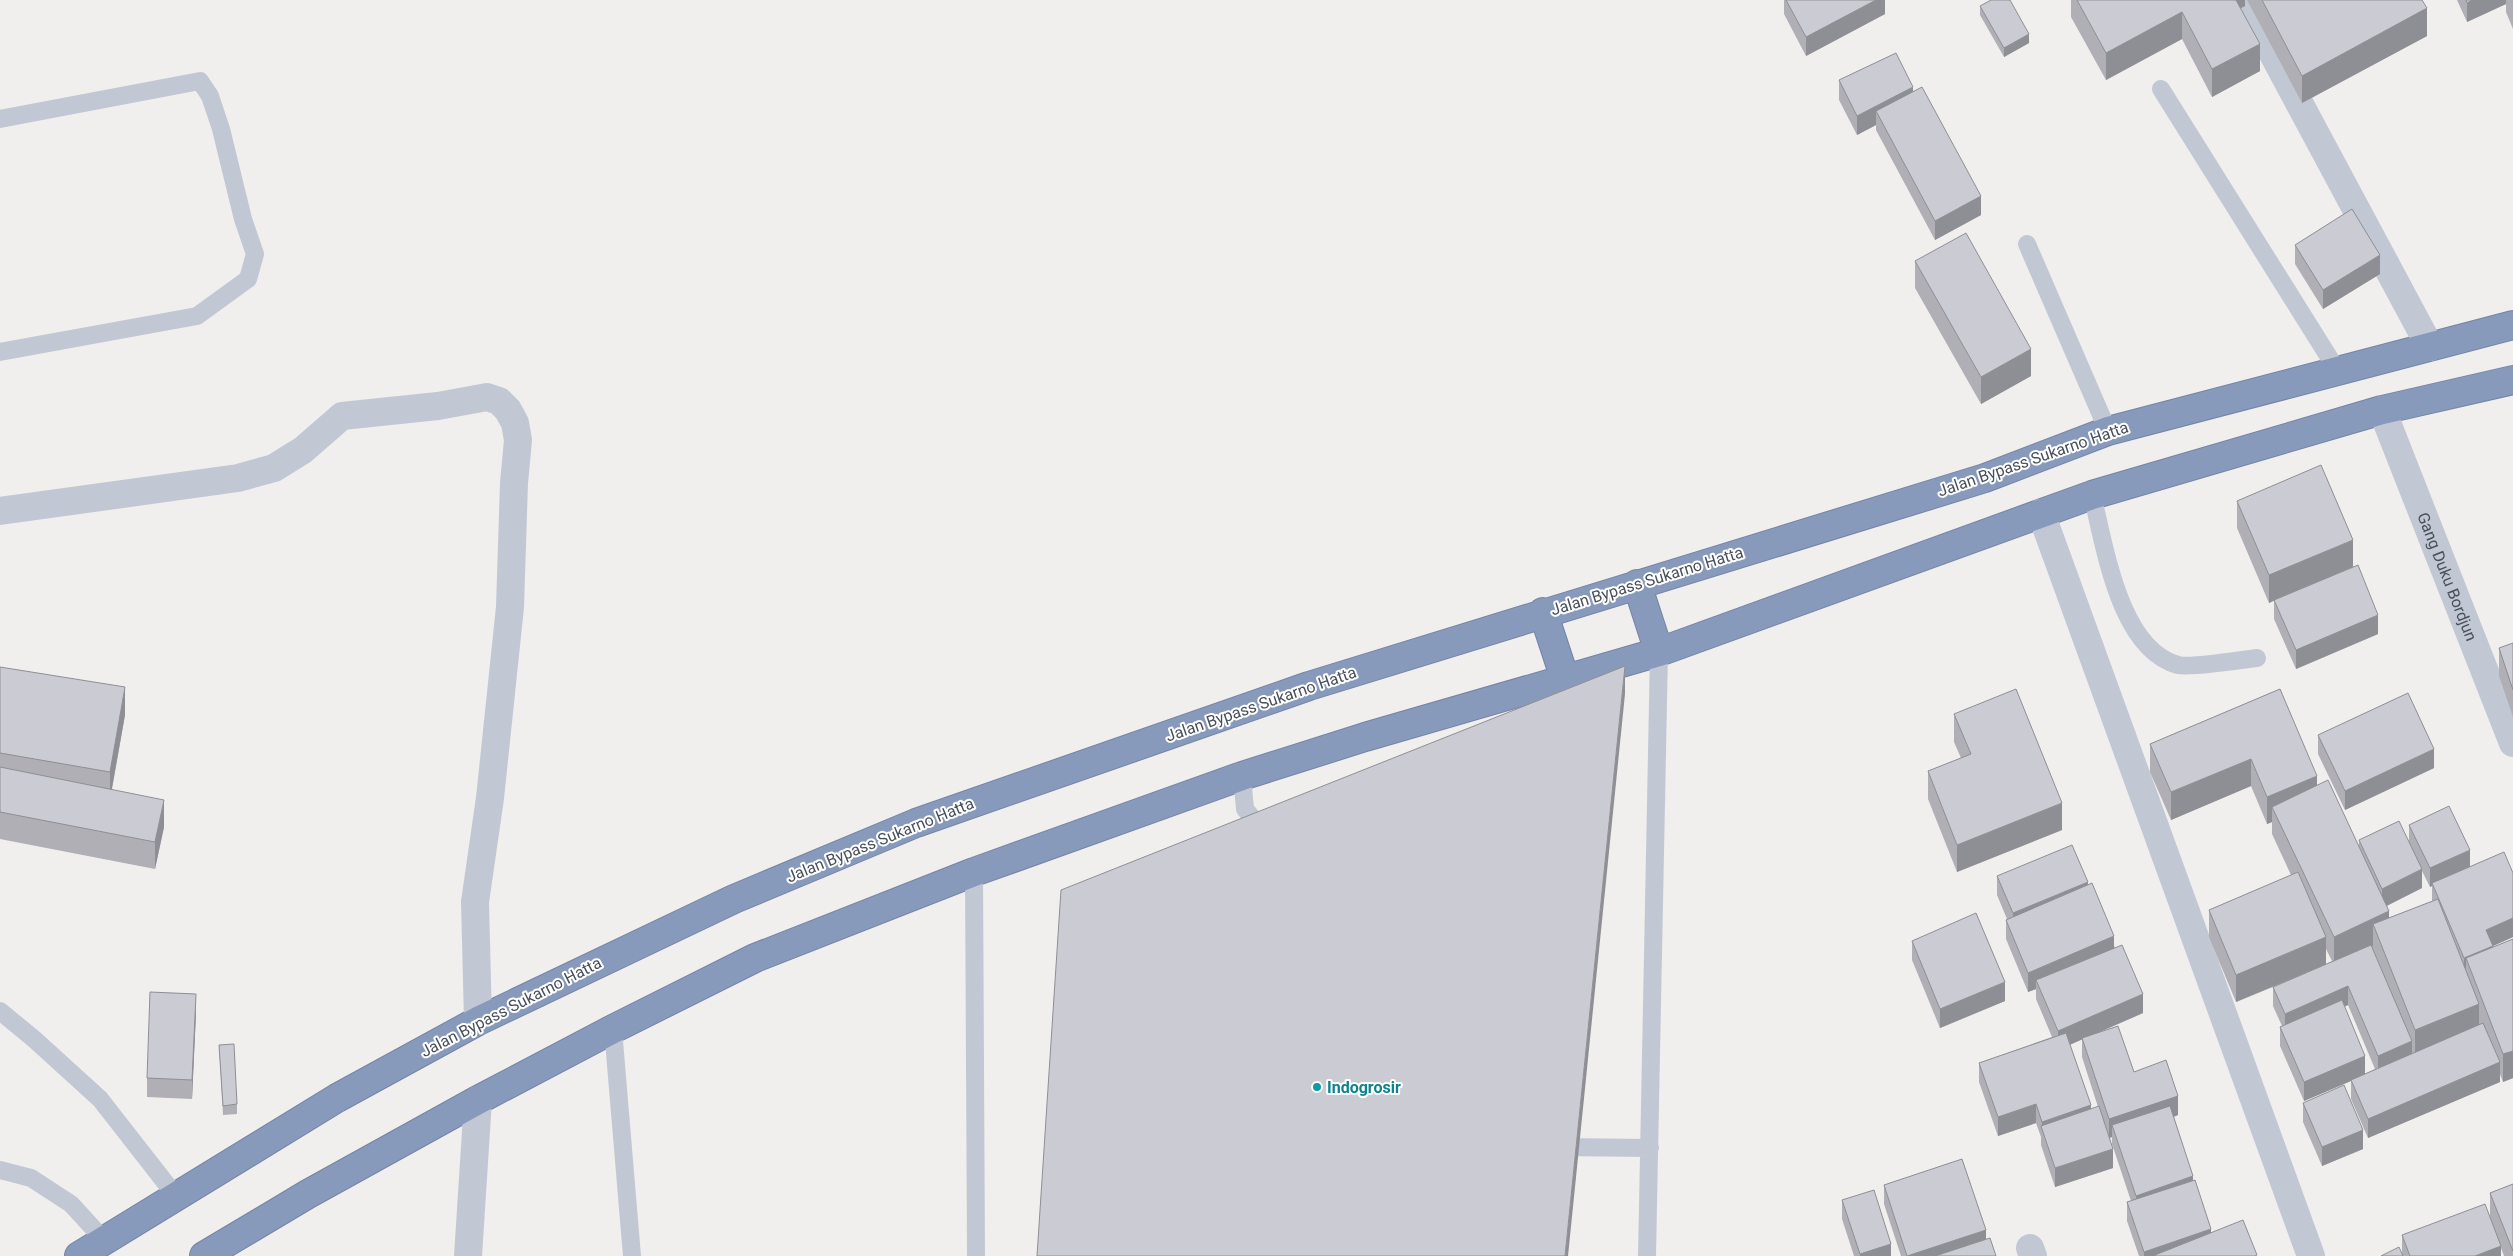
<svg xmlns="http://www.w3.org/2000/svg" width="2513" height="1256" font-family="Roboto,sans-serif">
  <rect width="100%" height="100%" fill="#f1eeee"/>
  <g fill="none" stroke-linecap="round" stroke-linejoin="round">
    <!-- highway casing -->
    <g stroke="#7385a6" stroke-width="30">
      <path id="highway" d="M1637 584 1659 652
        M1543 612 1565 679
        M79 1256 337 1098 478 1021 734 899 916 823 1309 686 1985 478 2108 431 2513 325
        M204 1256 308 1194 478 1100 613 1029 755 958 974 872 1242 776 1365 737 1659 652 2092 495 2382 410 2513 380"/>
    </g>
    <!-- lane -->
    <path stroke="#c2c8d3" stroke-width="18" d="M2161 89 2337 370
      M0 119 200 81 210 96 221 129 243 219 255 254 248 279 197 316 0 352
      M2027 244 2108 431
      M2092 495C2105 546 2119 649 2178 665 2188 668 2243 660 2257 658
      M1242 776 1245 809 1265 833
      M974 872 976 1256
      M0 1011 34 1039 100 1099 175 1195
      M613 1029 632 1256
      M1556 1147 1650 1148
      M0 1170 31 1178 71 1204 103 1239
      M1647 1256 1659 652"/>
    <!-- street -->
    <g stroke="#c2c8d3" stroke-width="28">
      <path d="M2244 0 2430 347"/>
      <path id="s1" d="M2382 410 2513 743"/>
      <path d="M0 511 238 478 274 468 303 450 342 416 438 406 487 397 499 401 508 410 515 423 518 440 514 483 510 607 490 798 475 902 478 1021"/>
      <path d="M2041 513 2311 1256"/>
      <path d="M2030 1248 2033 1256"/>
      <path d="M468 1256 478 1100"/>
    </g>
    <!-- highway -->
    <use href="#highway" stroke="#889abb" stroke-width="28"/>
  </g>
  <!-- wall -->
  <path fill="#afafb5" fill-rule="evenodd" d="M1784 0H1885V14L1806 56 1784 14Z
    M2071 0H2245V6L2241 8 2260 71 2212 97 2182 39 2106 80 2071 17Z
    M2247 0H2422L2427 36 2302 103Z
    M2457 0H2513V29L2506 12V4L2467 22Z
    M1980 6 2029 43 2004 57 1980 15Z
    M1839 80 1913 92 1981 215 1935 240 1876 130V125L1857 135 1839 100Z
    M2295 245 2380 274 2323 309 2295 264Z
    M1915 261 2031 376 1981 404 1915 288Z
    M2237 501 2353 567 2378 634 2296 669 2274 619V600L2269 603 2237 528Z
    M2513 643V717L2499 676V648Z
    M0 667 125 715 112 789 164 827 155 869 0 839Z
    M2280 689 2317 786 2359 846V840L2409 842V825L2470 867 2513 873V937L2493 946V947L2513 939V1078L2503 1082 2500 1074V1082L2368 1138 2351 1099V1081L2304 1101 2280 1046V1027L2282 1026 2273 1006V987L2236 1002 2209 937V910L2291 875 2272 834V822L2267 824 2251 786 2171 820 2150 772V744ZM2422 871 2430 887 2432 886V901L2389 918 2387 906 2422 888ZM2326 949 2332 961 2326 964ZM2348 1005 2375 1069 2365 1074 2344 1007Z
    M1954 714 2062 830 1957 872 1928 799V771L1961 758 1954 742Z
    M2318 735 2434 768 2345 810 2318 754Z
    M1997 876 2088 885 2143 1013 2100 1032 2134 1072 2178 1115 2174 1117 2193 1180 2211 1232 2257 1256H2139L2127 1221V1202L2131 1201 2112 1144V1137L2110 1138 2113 1168 2055 1187 2041 1145V1137L2036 1123 1998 1136 1979 1082V1063L2052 1037 2036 999V989L2028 992 2006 939V920L2007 919 1997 895ZM2082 1039V1057L2098 1107 2091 1109 2070 1044Z
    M1912 941 2005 1001 1940 1028 1912 960Z
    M196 1013 192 1099 147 1097V1078Z
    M219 1045 237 1104V1114L223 1115Z
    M2303 1103 2363 1149 2322 1166 2303 1122Z
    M2513 1184V1256H2504L2501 1248V1256H2381L2402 1253V1235L2490 1218V1193Z
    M1884 1185 1986 1239 1996 1256H1901L1884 1204Z
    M1842 1200 1891 1256H1854L1842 1219Z"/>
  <!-- shaded-wall -->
  <path fill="#8e8f94" d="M1876 0H1885V14L1806 56V37Z
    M2229 0H2245V6L2229 14Z
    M2472 0H2506V4L2467 22V3Z
    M2427 8V36L2302 103V76Z
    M2182 12V39L2106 80V53Z
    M2029 34V43L2004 57V48Z
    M2260 44V71L2212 97V69Z
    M1913 87V106L1876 111V125L1857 135V116Z
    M1981 196V215L1935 240V221Z
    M2380 255V274L2323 309V290Z
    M2031 349V376L1981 404V377Z
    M2353 540V567L2269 603V575Z
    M2378 615V634L2296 669V650Z
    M1625 666V694L1568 1256H1565Z
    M125 687V715L110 799V772Z
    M2434 749V768L2345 810V791Z
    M2251 759V786L2171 820V792Z
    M2317 776V803L2272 807V822L2267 824V797Z
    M164 800V827L155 869V842Z
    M2062 803V830L1957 872V845Z
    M2470 850V869L2432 883V886L2430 887V868Z
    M2422 869V888L2382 908V889Z
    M2088 882V901L2013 932V913Z
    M2389 911V938L2373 924V946L2334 965V937Z
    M2513 918V937L2493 946V965L2466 958V977H2464V958L2486 930Z
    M2114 936V955L2036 980V989L2028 992V973Z
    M2326 937V964L2236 1002V975Z
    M2005 982V1001L1940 1028V1009Z
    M2348 986V1005L2285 1033V1014Z
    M196 994V1013L192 1099V1080Z
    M2143 994V1013L2058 1050V1031Z
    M2479 1004V1032L2415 1057V1030Z
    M2412 1041V1060L2378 1075V1056Z
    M2513 1051V1078L2503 1082V1054Z
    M2365 1056V1075L2304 1101V1082Z
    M2500 1062V1082L2368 1138V1119Z
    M2178 1096V1115L2116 1136 2112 1125V1137L2109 1138V1119Z
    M2036 1104V1123L1998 1136V1117Z
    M2091 1105V1124L2042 1131V1122Z
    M2363 1130V1149L2322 1166V1147Z
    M2113 1149V1168L2055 1187V1168Z
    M2193 1176V1195L2136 1215V1196Z
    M2211 1229V1248L2155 1256H2144V1252Z
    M1986 1230V1249L1964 1256H1907Z
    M1891 1244V1256H1860V1254Z
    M2501 1246V1256H2475Z"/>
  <!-- building -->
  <path fill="#cbccd3" stroke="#8e8f94" d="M1786 0H1876L1806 37Z
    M1991 0H2010L2029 34 2004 48 1980 6Z
    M2077 0H2236L2260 44 2212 69 2182 12 2106 53Z
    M2262 0H2422L2427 8 2302 76Z
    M2466 0H2472L2467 3Z
    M1896 53 1913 87 1857 116 1839 80Z
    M1922 87 1981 196 1935 221 1876 111Z
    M2352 209 2380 255 2323 290 2295 245Z
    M1966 233 2031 349 1981 377 1915 261Z
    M2321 465 2353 540 2269 575 2237 501Z
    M2358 565 2378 615 2296 650 2274 600Z
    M2513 643V690L2499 648Z
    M1625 666 1565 1256H1037L1061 890Z
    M0 667 125 687 110 772 0 753Z
    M2016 689 2062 803 1957 845 1928 771 1971 754 1954 714Z
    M2280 689 2317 776 2267 797 2251 759 2171 792 2150 744Z
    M2408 693 2434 749 2345 791 2318 735Z
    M0 767 164 800 155 842 0 812Z
    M2328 780 2389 911 2334 937 2272 807Z
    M2449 806 2470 850 2430 868 2409 825Z
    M2399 821 2422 869 2382 889 2359 840Z
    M2072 845 2088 882 2013 913 1997 876Z
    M2504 852 2513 873V918L2486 930 2493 946 2464 958 2432 883Z
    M2298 872 2326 937 2236 975 2209 910Z
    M2092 883 2114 936 2028 973 2006 920Z
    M2438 899 2479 1004 2415 1030 2373 924Z
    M1976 913 2005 982 1940 1009 1912 941Z
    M2513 939V1051L2503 1054 2466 958Z
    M2122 945 2143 994 2058 1031 2036 980Z
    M2371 945 2412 1041 2378 1056 2348 986 2285 1014 2273 987Z
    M150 992 196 994 192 1080 147 1078Z
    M2342 1000 2365 1056 2304 1082 2280 1027Z
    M2483 1023 2500 1062 2368 1119 2351 1080Z
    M2118 1026 2134 1072 2166 1060 2178 1096 2109 1119 2082 1038Z
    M2066 1033 2091 1105 2042 1122 2036 1104 1998 1117 1979 1063Z
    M234 1044 237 1104 223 1106 219 1045Z
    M2344 1085 2363 1130 2322 1147 2303 1103Z
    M2099 1106 2113 1149 2055 1168 2041 1126Z
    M2170 1106 2193 1176 2136 1196 2112 1125Z
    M1962 1159 1986 1230 1907 1256 1884 1185Z
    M2195 1180 2211 1229 2144 1252 2127 1202Z
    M2513 1184V1251L2490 1193Z
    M1874 1190 1891 1244 1860 1254 1842 1200Z
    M2485 1204 2501 1246 2475 1256H2410L2402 1235Z
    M2243 1220 2257 1255 2255 1256H2156L2155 1255Z
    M1990 1238 1996 1256H1935Z
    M2399 1247 2403 1256H2381Z"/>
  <!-- markers -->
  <circle fill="#0f9aa8" stroke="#fff" stroke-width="2" cx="1317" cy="1087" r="5"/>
  <g text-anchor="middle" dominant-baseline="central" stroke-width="4" stroke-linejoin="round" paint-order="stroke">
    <!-- street labels -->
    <g font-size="16" fill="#474f5b" stroke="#fff">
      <text transform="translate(2033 459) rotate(-19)">Jalan Bypass Sukarno Hatta</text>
      <text stroke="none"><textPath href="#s1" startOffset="179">Gang Duku Bordjun</textPath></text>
      <text transform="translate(1647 581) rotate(-17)">Jalan Bypass Sukarno Hatta</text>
      <text transform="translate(1261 704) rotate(-19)">Jalan Bypass Sukarno Hatta</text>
      <text transform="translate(880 840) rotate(-22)">Jalan Bypass Sukarno Hatta</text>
      <text transform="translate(511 1007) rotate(-27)">Jalan Bypass Sukarno Hatta</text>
    </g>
    <!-- culture labels -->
    <g font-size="16" font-weight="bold" fill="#0d838f" stroke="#fff" text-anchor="start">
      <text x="1327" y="1087">Indogrosir</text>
    </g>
  </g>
</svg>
